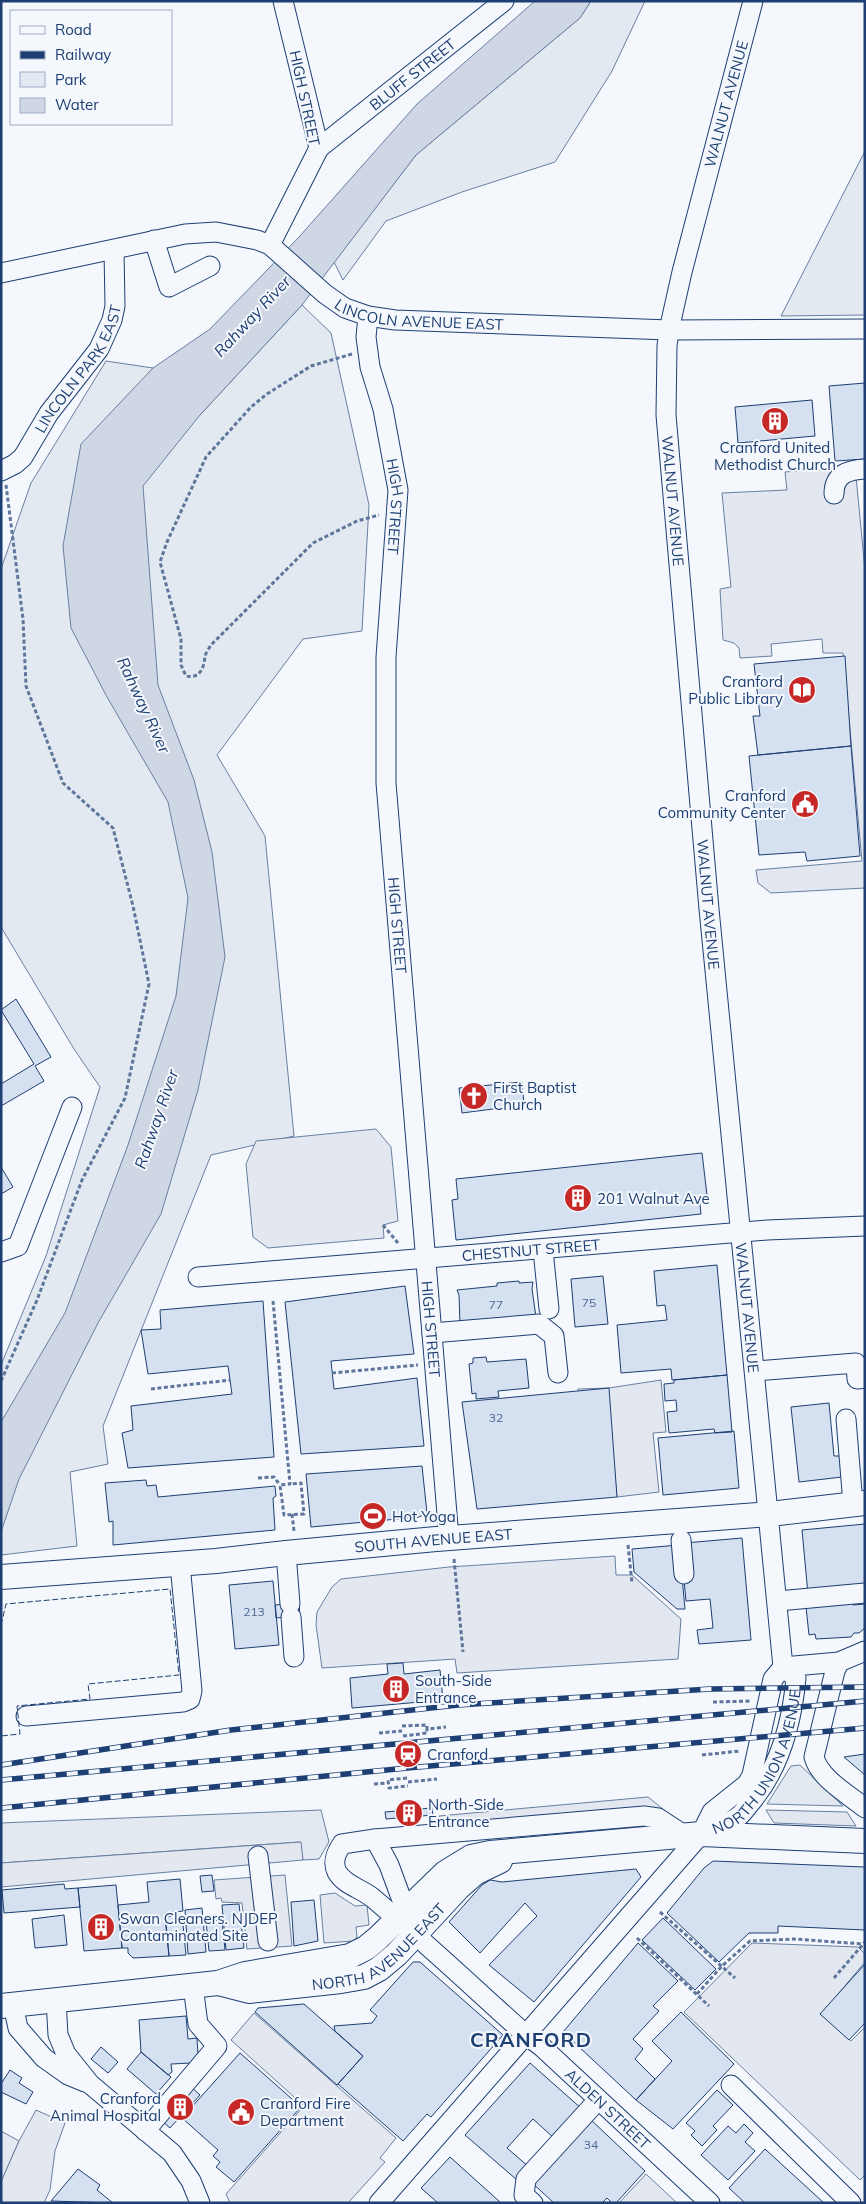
<svg xmlns="http://www.w3.org/2000/svg" width="866" height="2204" font-family="Mulish,sans-serif">
  <rect width="100%" height="100%" fill="#f4f7fb"/>
  <!-- green -->
  <path fill="#e3e9f0" stroke="#687fa3" d="M591 1H645L612 71 555 162 462 192 386 221 343 280 334 262 416 155 580 18Z
    M865 151V315L781 316Z
    M302 305 331 333 369 505 362 631 303 639 217 755 265 836 294 1136 211 1155 103 1426 108 1464 70 1472 77 1546 1 1555V1365L46 1256 100 1087 74 1049 1 927V569L31 483 106 361 153 368 200 415Z
    M800 1765 843 1806 767 1804 791 1766Z
    M321 1810 329 1842 319 1859 303 1860 300 1842 1 1863V1823Z
    M1 2131 19 2141 1 2182Z"/>
  <!-- parking -->
  <path fill="#e3e8f0" stroke="#687fa3" d="M855 466 865 570V888L771 893 758 883 756 870 862 861 843 653H823L822 639 771 644 772 656 740 658 739 648 734 643 723 640 720 589 731 587 722 493 787 490 785 472Z
    M376 1129 391 1147 398 1221 383 1225 384 1238 268 1248 253 1237 246 1164 256 1141Z
    M661 1380 666 1432 653 1433 659 1492 617 1497 612 1447 582 1430 578 1389 609 1388Z
    M615 1556 616 1575H632L681 1619 678 1659 457 1673 455 1659 322 1668 316 1625 317 1612 332 1587 341 1579 449 1567Z
    M648 1797 669 1814 452 1836 439 1816Z
    M766 1810 847 1812 856 1826 774 1823Z
    M301 1842 303 1860 1 1887V1863Z
    M285 1875 292 1946 247 1949 242 1903 222 1902 221 1898 216 1899 214 1880Z
    M335 1893 355 1906 367 1905 369 1925 356 1927 357 1937 354 1941 324 1943 320 1895Z
    M752 1943 858 1947 865 1954V1962L822 2013 851 2041 865 2027V2175L860 2180 684 2012Z
    M254 2013 396 2138 380 2158 385 2162 348 2203H230L226 2194 304 2106 231 2040Z
    M36 2110 65 2123 55 2151 50 2190 44 2203H1V2182L19 2141Z
    M646 2174 677 2203H619Z"/>
  <!-- water -->
  <path fill="#cfd7e4" stroke="#687fa3" d="M535 1H591L580 18 416 155 302 305 200 415 143 486 158 685 194 780 212 852 225 957 198 1090 161 1214 98 1323 19 1479 1 1532V1422L65 1313 128 1145 176 996 188 898 168 802 107 697 71 628 63 546 81 444 153 368 210 329 299 237 417 104Z"/>
  <!-- building -->
  <path fill="#d5e0f0" stroke="#1d3f73" d="M865 383V459L835 461 829 386Z
    M812 400 815 436 738 443 735 407Z
    M845 656 851 746 758 755 753 716H760L754 664Z
    M851 746 860 856 807 861 805 852 759 855 749 756Z
    M16 999 51 1057 35 1066 44 1081 1 1106V1084L34 1064 1 1010Z
    M522 1082 524 1105 462 1113 459 1088Z
    M702 1153 707 1195 699 1196 701 1214 456 1240 452 1200 458 1199 456 1179Z
    M1 1167 13 1187 1 1194Z
    M717 1265 727 1375 672 1380 671 1369 621 1373 617 1325 667 1320 665 1305 657 1306 654 1271Z
    M603 1276 608 1324 575 1327 571 1279Z
    M519 1281V1283L533 1282 532 1289 536 1317 460 1324 459 1295 457 1290 497 1286V1283Z
    M405 1286 414 1354 331 1361 334 1389 417 1378 424 1446 301 1454 285 1302Z
    M263 1301 274 1457 128 1468 122 1433 133 1430 131 1406 232 1394 228 1366 148 1374 141 1330 161 1329 160 1310Z
    M486 1357 487 1362 526 1359 529 1388 498 1391 499 1397 476 1399V1393L472 1394 469 1364 473 1363V1358Z
    M727 1375 732 1432 715 1433 714 1429 669 1433 667 1412 677 1411 676 1400 665 1401 664 1384 674 1383V1380Z
    M609 1388 617 1497 477 1509 462 1402Z
    M829 1403 834 1456H840L842 1477 799 1482 791 1407Z
    M734 1431 739 1488 663 1495 658 1438Z
    M422 1466 427 1513 419 1517 311 1527 306 1474Z
    M146 1480 147 1486 156 1485 158 1497 275 1486 276 1496 273 1498 275 1530 113 1545V1521L109 1522 105 1483Z
    M865 1524V1588L808 1594 802 1530Z
    M742 1538 751 1640 699 1644 697 1630 713 1628 710 1599 686 1601 684 1580 685 1543Z
    M679 1545 685 1609H677L634 1572 632 1549Z
    M273 1581 279 1645 235 1649 229 1585Z
    M853 1602V1605L865 1604V1628L859 1633H854L851 1637 816 1639 815 1634 809 1635 806 1607Z
    M299 1603 300 1616 276 1618 275 1605Z
    M403 1663 404 1674 440 1670 443 1700 352 1708 350 1678 388 1674 387 1664Z
    M865 1754V1775L844 1757Z
    M432 1808 433 1815 386 1819 385 1812Z
    M713 1861 865 1867V1930L778 1926V1933H749L719 1962 667 1913 704 1868Z
    M636 1869 641 1877 534 2002 489 1965 537 1916 525 1903 480 1953 449 1922 482 1885 490 1880 502 1882Z
    M212 1875 214 1891 202 1892 200 1876Z
    M180 1879 183 1911 165 1913 169 1956 133 1958 128 1953V1948H122L118 1905 149 1902 147 1882Z
    M64 1884 65 1889 78 1888 80 1907 4 1913 2 1890Z
    M116 1885 122 1948 84 1951 78 1888Z
    M314 1900 318 1941 294 1946 291 1902Z
    M239 1904 244 1948 226 1950 222 1905Z
    M202 1908 206 1952 188 1954 185 1910Z
    M64 1915 67 1945 35 1948 32 1919Z
    M182 1915 186 1955 169 1956 165 1917Z
    M663 1918 716 1969 695 1990 642 1940Z
    M222 1920 225 1950 209 1951 206 1921Z
    M638 1943 678 1981 653 2006 659 2011 633 2039 643 2049 635 2059 655 2079 636 2100 563 2032Z
    M413 1962H420L503 2035 431 2117 427 2114 403 2141 338 2084 363 2056 335 2031 334 2026 372 2023 377 2016 370 2010Z
    M865 1964V2023L849 2040 820 2014Z
    M304 2004 363 2056 337 2085 255 2012 258 2008Z
    M681 2012 734 2064 673 2129 636 2100 672 2061 652 2041Z
    M186 2016 188 2039 197 2038 198 2055 191 2063 171 2064 172 2072 168 2075 141 2052 139 2020Z
    M101 2047 118 2062 108 2073 91 2059Z
    M141 2052 171 2077 156 2094 127 2069Z
    M240 2053 301 2107 234 2182 216 2167 220 2162 213 2156 218 2150 182 2118Z
    M530 2063 582 2109 555 2139 533 2119 507 2148 529 2167 517 2180 465 2135Z
    M10 2070 22 2078 19 2083 33 2092 26 2104 1 2092V2084Z
    M189 2085 200 2095 170 2128 160 2119Z
    M717 2090 733 2105 713 2126 717 2130 702 2146 691 2135 695 2131 686 2123Z
    M589 2118 645 2171 616 2203H612L607 2198 602 2203H554L530 2181Z
    M744 2124 753 2133 745 2142 755 2151 728 2180 701 2155 728 2126 736 2133Z
    M765 2149 824 2203H745L729 2188Z
    M450 2157 500 2202 499 2203H438L421 2188Z
    M78 2169 100 2185 97 2190 113 2203 51 2201Z"/>
  <g fill="none" stroke-linecap="round" stroke-linejoin="round">
    <!-- minor casing -->
    <g stroke="#1d3f73" stroke-width="21">
      <g id="minor">
        <path id="s1" d="M753 1 682 272 669 330 667 346 666 415 709 909 783 1667"/>
        <path id="s2" d="M319 148 504 1"/>
        <path d="M154 240 169 287 210 266"/>
        <path d="M270 245 319 148 283 1"/>
        <path id="s3" d="M1 273 185 234 216 232 257 240 270 245 325 294 345 308 368 316 395 320 669 330 865 329"/>
        <path id="s4" d="M368 316 366 337 370 367 383 409 398 490 386 657V783L449 1538"/>
        <path id="s5" d="M1 471 15 464 23 457 49 413 99 349 112 320 115 306 114 250"/>
        <path d="M834 494C834 474 848 470 865 469"/>
        <path d="M543 1250 549 1309"/>
        <path d="M1 1252 18 1246 72 1107"/>
        <path id="s6" d="M198 1277 767 1230 865 1226"/>
        <path d="M432 1333 539 1324 554 1336 558 1373"/>
        <path d="M755 1371 856 1363 857 1379 865 1378"/>
        <path d="M846 1419 853 1504"/>
        <path d="M681 1540 684 1574"/>
        <path d="M286 1553 290 1604"/>
        <path d="M778 1601 865 1593"/>
        <path d="M291 1617 294 1657"/>
        <path d="M839 1662 835 1671 814 1757C820 1779 848 1794 865 1808"/>
        <path d="M783 1667 839 1662 865 1651"/>
        <path d="M26 1716 183 1702 190 1699 192 1691 180 1564"/>
        <path id="s7" d="M701 1834C713 1828 729 1824 739 1816 744 1812 748 1805 752 1801 780 1767 792 1722 796 1678L783 1667"/>
        <path id="s8" d="M684 1835 658 1818 644 1816 375 1839 342 1844C336 1853 332 1862 337 1872 345 1886 363 1889 374 1899 426 1943 475 1989 526 2035L542 2047 710 2203"/>
        <path d="M375 1839 389 1865 410 1922"/>
        <path d="M258 1856 268 1941"/>
        <path d="M56 2000 58 2035 66 2054 90 2084 172 2153 191 2181 200 2203"/>
        <path d="M13 2005 18 2028 44 2058 68 2075 85 2082"/>
        <path d="M731 2085 851 2203"/>
        <path d="M145 2131 217 2046 198 2024 193 1986"/>
        <path d="M379 2203 701 1834 712 1812 747 1784 752 1775 773 1679 783 1667"/>
        <path d="M533 2203 524 2195 526 2179 598 2100"/>
      </g>
    </g>
    <!-- major casing -->
    <g stroke="#1d3f73" stroke-width="26">
      <g id="major">
        <path id="s9" d="M1 1577 216 1561 286 1553 436 1539 770 1514 865 1503"/>
        <path id="s10" d="M218 1983 249 1991 341 1981 364 1977 379 1969 397 1954 458 1888 475 1873 500 1861"/>
        <path d="M1 2006 218 1983 245 1974 350 1956 366 1948 378 1938 445 1873 471 1857 490 1853 701 1834 865 1841"/>
      </g>
    </g>
    <!-- path -->
    <path stroke="#5e769c" stroke-width="3" stroke-dasharray="4 2.5" stroke-linecap="butt" d="M352 354 311 366 267 394 251 407 206 457 167 542 160 562 181 639V665L186 676C201 679 204 667 205 656 206 653 209 648 211 645L313 543 357 521 379 515
      M383 1225 398 1243
      M273 1301 290 1484 280 1485 284 1515 304 1514 301 1483 290 1484
      M332 1373 418 1365
      M1 1381 37 1300 82 1180 125 1098 149 984 133 906 113 828 63 783 26 686 23 619 6 485
      M151 1389 230 1380
      M258 1478 274 1477 280 1485
      M292 1514 294 1531
      M628 1545 632 1583
      M454 1559 463 1652
      M713 1702 752 1701
      M402 1726 427 1725V1729L446 1727
      M379 1733 402 1731
      M403 1736 427 1733V1729
      M702 1755 740 1751
      M407 1778 388 1780 389 1788 408 1786
      M408 1782 437 1779
      M374 1784 388 1783
      M660 1912 735 1978
      M637 1938 709 2006
      M834 1978 865 1942
      M697 1994 722 1966 750 1941 794 1939 863 1944"/>
    <!-- minor -->
    <use href="#minor" stroke="#f4f7fb" stroke-width="19"/>
    <!-- major -->
    <use href="#major" stroke="#f4f7fb" stroke-width="24"/>
    <!-- rail casing -->
    <g stroke="#1d3f73" stroke-width="5.5">
      <path id="rail" d="M1 1765 231 1730 458 1705 710 1689 865 1687
        M1 1780 865 1701
        M1 1808 407 1768 865 1728"/>
    </g>
    <!-- rail -->
    <use href="#rail" stroke="#f4f7fb" stroke-width="4" stroke-dasharray="11" stroke-linecap="butt"/>
    <!-- fence -->
    <path stroke="#1d3f73" stroke-width="1" stroke-dasharray="6 2.5" stroke-linecap="butt" d="M1 1625 6 1604 170 1589 179 1675 88 1684 90 1699 17 1706 20 1734 1 1736"/>
  </g>
  <!-- icons -->
  <defs>
    <g id="building-disc" transform="scale(1.4375)"><circle r="9.5" fill="#c62828" stroke="#f4f7fb"/><path d="M-4-6H4V6H1V3H-1V6H-4ZM-2.5-4.3h1.7v1.8h-1.7ZM.8-4.3h1.7v1.8H.8ZM-2.5-1h1.7V.8h-1.7ZM.8-1h1.7V.8H.8Z" fill="#fff"/></g>
    <g id="library-disc" transform="scale(1.4375)"><circle r="9.5" fill="#c62828" stroke="#f4f7fb"/><path d="M-6-4Q-3-5.5-.7-3.5V5Q-3 3-6 4ZM6-4Q3-5.5 .7-3.5V5Q3 3 6 4Z" fill="#fff"/></g>
    <g id="civic-disc" transform="scale(1.4375)"><circle r="9.5" fill="#c62828" stroke="#f4f7fb"/><path d="M-.6-6.5H3V-4.5H.6V-3L4-1V1h2V6H-6V1h2V-1L-.6-3ZM-1.2 2.5V6h2.4V2.5Z" fill="#fff"/></g>
    <g id="church-disc" transform="scale(1.4375)"><circle r="9.5" fill="#c62828" stroke="#f4f7fb"/><path d="M-1.2-6h2.4v3.5h3.3v2.4h-3.3V6h-2.4V-.1h-3.3v-2.4h3.3Z" fill="#fff"/></g>
    <g id="stadium-disc" transform="scale(1.4375)"><circle r="9.5" fill="#c62828" stroke="#f4f7fb"/><path d="M0-5a6.5 5 0 1 0 0 10a6.5 5 0 1 0 0-10ZM-3.5-1.8h7v3.6h-7Z" fill="#fff"/></g>
    <g id="station-disc" transform="scale(1.4375)"><circle r="9.5" fill="#c62828" stroke="#f4f7fb"/><path d="M-3-6H3Q5-6 5-4V2Q5 4 3 4L4.5 6H3L1.5 4h-3L-3 6H-4.5L-3 4Q-5 4-5 2V-4Q-5-6-3-6ZM-3.5-4v3h7v-3ZM-3.5 1v1.5H-2V1ZM2 1v1.5H3.5V1Z" fill="#fff"/></g>
  </defs>
  <g fill-rule="evenodd">
    <use href="#building-disc" x="775" y="421"/>
    <use href="#library-disc" x="802" y="690"/>
    <use href="#civic-disc" x="805" y="804"/>
    <use href="#church-disc" x="474" y="1096"/>
    <use href="#building-disc" x="578" y="1198"/>
    <use href="#stadium-disc" x="373" y="1516"/>
    <use href="#building-disc" x="396" y="1689"/>
    <use href="#station-disc" x="408" y="1754"/>
    <use href="#building-disc" x="409" y="1813"/>
    <use href="#building-disc" x="101" y="1927"/>
    <use href="#building-disc" x="180" y="2107"/>
    <use href="#civic-disc" x="241" y="2112"/>
  </g>
  <g text-anchor="middle" dominant-baseline="central" stroke-width="4" stroke-linejoin="round" paint-order="stroke">
    <!-- number labels -->
    <g font-size="12" fill="#4b6792">
      <text x="589" y="1302">75</text>
      <text x="496" y="1304">77</text>
      <text x="496" y="1417">32</text>
      <text x="254" y="1611">213</text>
      <text x="591" y="2144">34</text>
    </g>
    <!-- street labels -->
    <g font-size="15" fill="#1d3f73" stroke="#f4f7fb">
      <text stroke="none"><textPath href="#s2" startOffset="119">BLUFF STREET</textPath></text>
      <text transform="translate(305 98) rotate(78)">HIGH STREET</text>
      <text transform="translate(726 104) rotate(-75)">WALNUT AVENUE</text>
      <text stroke="none"><textPath href="#s3" startOffset="448">LINCOLN AVENUE EAST</textPath></text>
      <text stroke="none"><textPath href="#s5" startOffset="131">LINCOLN PARK EAST</textPath></text>
      <text stroke="none"><textPath href="#s1" startOffset="511">WALNUT AVENUE</textPath></text>
      <text stroke="none"><textPath href="#s4" startOffset="194">HIGH STREET</textPath></text>
      <text stroke="none"><textPath href="#s1" startOffset="916">WALNUT AVENUE</textPath></text>
      <text stroke="none"><textPath href="#s4" startOffset="614">HIGH STREET</textPath></text>
      <text stroke="none"><textPath href="#s6" startOffset="334">CHESTNUT STREET</textPath></text>
      <text stroke="none"><textPath href="#s1" startOffset="1321">WALNUT AVENUE</textPath></text>
      <text stroke="none"><textPath href="#s4" startOffset="1019">HIGH STREET</textPath></text>
      <text stroke="none"><textPath href="#s9" startOffset="434">SOUTH AVENUE EAST</textPath></text>
      <text stroke="none"><textPath href="#s7" startOffset="98">NORTH UNION AVENUE</textPath></text>
      <text stroke="none"><textPath href="#s10" startOffset="175">NORTH AVENUE EAST</textPath></text>
      <text stroke="none"><textPath href="#s8" startOffset="739">ALDEN STREET</textPath></text>
    </g>
    <!-- poi labels -->
    <g font-size="15" fill="#1d3f73" stroke="#f4f7fb" text-anchor="start">
      <text x="775" y="447" text-anchor="middle">Cranford United<tspan x="775" dy="17">Methodist Church</tspan></text>
      <text x="783" y="681" text-anchor="end">Cranford<tspan x="783" dy="17">Public Library</tspan></text>
      <text x="786" y="795" text-anchor="end">Cranford<tspan x="786" dy="17">Community Center</tspan></text>
      <text x="493" y="1087">First Baptist<tspan x="493" dy="17">Church</tspan></text>
      <text x="597" y="1198">201 Walnut Ave</text>
      <text x="392" y="1516">Hot Yoga</text>
      <text x="415" y="1680">South-Side<tspan x="415" dy="17">Entrance</tspan></text>
      <text x="427" y="1754">Cranford</text>
      <text x="428" y="1804">North-Side<tspan x="428" dy="17">Entrance</tspan></text>
      <text x="120" y="1918">Swan Cleaners. NJDEP<tspan x="120" dy="17">Contaminated Site</tspan></text>
      <text x="161" y="2098" text-anchor="end">Cranford<tspan x="161" dy="17">Animal Hospital</tspan></text>
      <text x="260" y="2103">Cranford Fire<tspan x="260" dy="17">Department</tspan></text>
    </g>
    <!-- water labels -->
    <g font-size="16" font-style="italic" fill="#1d3f73" stroke="#f4f7fb">
      <text transform="translate(252 316) rotate(-47)">Rahway River</text>
      <text transform="translate(144 705) rotate(65)">Rahway River</text>
      <text transform="translate(156 1119) rotate(-71)">Rahway River</text>
    </g>
    <!-- district labels -->
    <g font-size="20" font-weight="bold" letter-spacing="1" fill="#1d3f73" stroke="#f4f7fb">
      <text x="531" y="2039">CRANFORD</text>
    </g>
  </g>
  <!-- border -->
  <rect width="866" height="2204" fill="none" stroke="#1d3f73" stroke-width="5"/>
  <!-- legend -->
  <rect x="10" y="10" width="162" height="115" fill="#f4f7fb" stroke="#9eadc5"/>
  <rect x="20" y="26" width="25" height="8" fill="#f4f7fb" stroke="#9eadc5"/>
  <text x="55" y="35" font-size="15" fill="#1d3f73">Road</text>
  <rect x="20" y="51" width="25" height="8" fill="#1d3f73" stroke="#9eadc5"/>
  <text x="55" y="60" font-size="15" fill="#1d3f73">Railway</text>
  <rect x="20" y="72" width="25" height="15" fill="#e3e9f0" stroke="#9eadc5"/>
  <text x="55" y="85" font-size="15" fill="#1d3f73">Park</text>
  <rect x="20" y="98" width="25" height="15" fill="#cfd7e4" stroke="#9eadc5"/>
  <text x="55" y="110" font-size="15" fill="#1d3f73">Water</text>
</svg>
